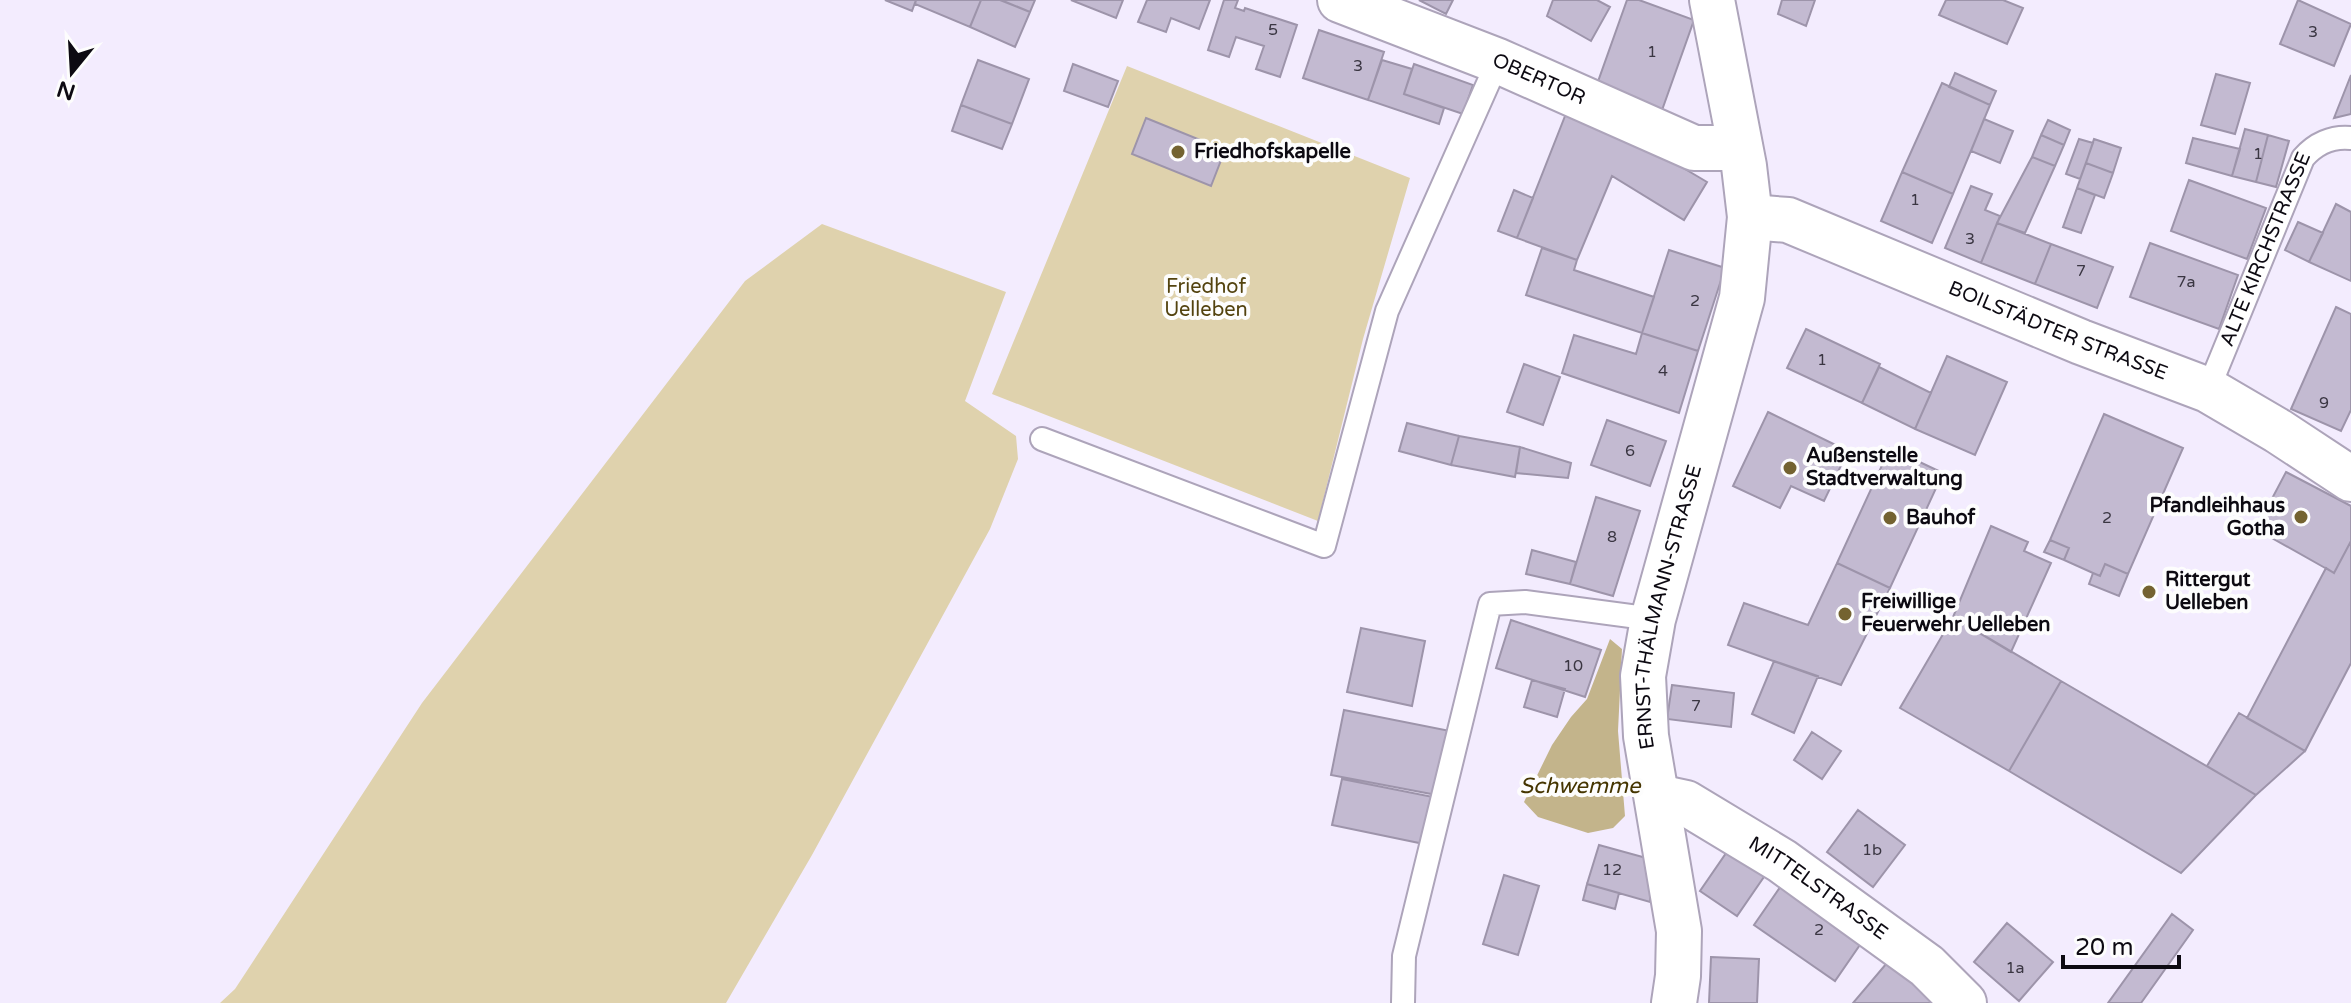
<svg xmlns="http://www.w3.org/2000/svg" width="2351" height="1003" font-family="'Varela Round',sans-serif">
  <rect width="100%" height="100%" fill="#f3ecfe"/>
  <!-- green -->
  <path fill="#dfd2ad" d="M1127 66 1410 178 1363 339 1318 521 992 394Z
    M822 224 1006 292 965 401 1016 436 1018 459 990 529 812 855 726 1003H220L235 989 422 703 745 281Z"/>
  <!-- water -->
  <path fill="#c3b48b" d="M1610 639 1622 649 1618 731 1625 816 1613 828 1588 833 1538 817 1524 802 1552 745 1571 717 1587 699Z"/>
  <!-- building -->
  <path fill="#c3bad1" stroke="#9d94aa" stroke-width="2" d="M885 0H916L912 11Z
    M916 0H981L970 27 915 4Z
    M981 0H1000L1030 12 1015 47 970 27Z
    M1001 0H1035L1030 12Z
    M1071 0H1123L1116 18Z
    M1147 0H1210L1199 29 1171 18 1166 32 1138 22Z
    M1224 0H1238L1235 8 1244 11 1245 8 1297 25 1280 77 1256 69 1264 46 1236 37 1229 57 1208 50Z
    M1419 0H1453L1446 14Z
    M1553 0H1597L1610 7 1591 41 1547 16Z
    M1627 0H1639L1694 20 1661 113 1595 90Z
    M1782 0H1815L1806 26 1778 14Z
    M1946 0H2003L2023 8 2007 44 1939 15Z
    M2298 0 2351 24 2334 66 2280 44Z
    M1319 30 1384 52 1368 100 1303 78Z
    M978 60 1029 79 1012 124 961 105Z
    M1382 60 1412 69 1404 94 1444 108 1439 124 1368 100Z
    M1073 64 1118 81 1108 107 1064 91Z
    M1414 64 1473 85 1463 114 1404 94Z
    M1955 73 1996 91 1990 105 1949 87Z
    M2216 74 2250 83 2235 134 2201 125Z
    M2351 75V114L2334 118Z
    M1942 83 1990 105 1953 194 1902 172Z
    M961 105 1012 124 1002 149 952 131Z
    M1567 111 1629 136 1707 182 1684 220 1612 176 1577 260 1517 238Z
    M1146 118 1225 150 1211 186 1132 154Z
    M1984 119 2013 131 2000 163 1971 151Z
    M2048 120 2070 130 2064 145 2041 135Z
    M2245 129 2268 135 2256 182 2232 176Z
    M2041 135 2064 145 2055 166 2032 157Z
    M2268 135 2289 141 2276 187 2256 182Z
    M2193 138 2240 149 2232 176 2186 163Z
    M2079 139 2093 143 2080 179 2066 174Z
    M2094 139 2121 148 2113 173 2086 163Z
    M2032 157 2055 166 2025 233 1997 223Z
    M2086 163 2113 173 2104 198 2077 188Z
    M1902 172 1953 194 1932 243 1881 221Z
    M2189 180 2266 208 2247 259 2171 231Z
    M1971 186 1992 194 1985 210 2000 216 1981 263 1945 248Z
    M2077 188 2095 195 2081 233 2063 227Z
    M1514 190 1533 198 1517 238 1498 231Z
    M2336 204 2351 212V281L2309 262Z
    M2298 222 2323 233 2309 262 2285 250Z
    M1997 223 2051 244 2035 284 1981 263Z
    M2150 243 2238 275 2219 329 2130 297Z
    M2051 244 2113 267 2097 308 2035 284Z
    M1542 248 1577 260 1574 270 1654 297 1642 333 1526 295Z
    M1669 250 1725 268 1698 351 1642 333Z
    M2336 307 2351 314V410L2341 431 2291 409Z
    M1806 329 1880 364 1862 403 1787 368Z
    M1642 333 1698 351 1679 413 1562 373 1574 335 1636 354Z
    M1947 356 2007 382 1975 455 1915 429Z
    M1524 364 1560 377 1543 425 1507 412Z
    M1879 367 1931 393 1915 429 1862 403Z
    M1768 412 1848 451 1824 501 1791 486 1780 508 1733 486Z
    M2104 414 2183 448 2128 574 2105 564 2100 576 2093 573 2064 560 2069 548 2050 540Z
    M1607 420 1666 441 1650 486 1591 465Z
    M1407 423 1459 436 1451 465 1399 451Z
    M1459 436 1520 447 1515 477 1451 465Z
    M1520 447 1571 463 1568 478 1516 473Z
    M1890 448 1943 473 1890 588 1837 563Z
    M2286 472 2351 506V541L2334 573 2256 529Z
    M1596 497 1640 511 1613 596 1570 584Z
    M1991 526 2028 542 2024 551 2051 563 2011 652 1953 617Z
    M2050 540 2069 548 2064 560 2044 552Z
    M2351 541V663L2305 751 2247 718 2326 568 2334 573Z
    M1532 550 1576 562 1570 584 1526 574Z
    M1837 563 1890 588 1841 685 1728 645 1744 603 1808 625Z
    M2105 564 2128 574 2119 596 2089 584 2093 573 2100 576Z
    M1953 617 2061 681 2009 771 1900 708Z
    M1511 620 1601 650 1585 697 1496 668Z
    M1361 628 1425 641 1412 706 1347 692Z
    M1774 661 1818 676 1794 733 1752 714Z
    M1532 680 1565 689 1557 717 1524 707Z
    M2061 681 2256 795 2181 873 2009 771Z
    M1672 685 1734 693 1731 727 1667 719Z
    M1344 710 1455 732 1442 796 1331 775Z
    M2239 713 2305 751 2256 795 2207 766Z
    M1812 732 1841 751 1822 779 1794 760Z
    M1342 779 1433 797 1424 844 1332 825Z
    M1858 810 1905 845 1873 887 1827 852Z
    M1599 845 1650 859V902L1587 884Z
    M1731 846 1768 871 1737 916 1700 891Z
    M1504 875 1539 886 1518 955 1483 944Z
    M1783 883 1864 939 1835 981 1754 925Z
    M1587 884 1619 893 1615 909 1583 900Z
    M2172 914 2193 930 2141 1003H2108Z
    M2007 923 2053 962 2019 1001 1974 962Z
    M1711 957 1759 959 1757 1003H1709Z
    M1892 957 1945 1003H1853Z"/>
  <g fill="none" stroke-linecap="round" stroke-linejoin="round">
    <!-- service casing -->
    <g stroke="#ada4ba" stroke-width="26">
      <g id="service">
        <path id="s1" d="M2208 390 2303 158C2315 144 2332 136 2351 138"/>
        <path d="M1042 439 1324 546 1387 311 1498 61"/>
        <path d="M1403 1003 1404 956 1490 604 1525 602 1653 619"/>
      </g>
    </g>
    <!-- minor casing -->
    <g stroke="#ada4ba" stroke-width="48">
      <g id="minor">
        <path id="s2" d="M1340 0 1498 61 1694 148H1740"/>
        <path id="s3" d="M1750 217 1788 220 2081 342 2208 390 2278 431 2351 479"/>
        <path id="s4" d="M1658 797 1686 803 1782 861 1927 966 1964 1003"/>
      </g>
    </g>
    <!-- tertiary casing -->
    <g stroke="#ada4ba" stroke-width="48">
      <g id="tertiary">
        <path id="s5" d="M1674 1003 1678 976 1679 931 1646 736 1643 676 1653 619 1742 298 1750 217 1744 166 1712 0"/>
      </g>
    </g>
    <!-- service -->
    <use href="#service" stroke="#fff" stroke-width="22"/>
    <!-- minor -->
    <use href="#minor" stroke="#fff" stroke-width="44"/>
    <!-- tertiary -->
    <use href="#tertiary" stroke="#fff" stroke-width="44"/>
  </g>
  <!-- markers -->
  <g fill="#746331" stroke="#fdfdfd" stroke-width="3">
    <circle cx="1178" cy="152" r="8"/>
    <circle cx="1790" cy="468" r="8"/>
    <circle cx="2301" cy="517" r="8"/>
    <circle cx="1890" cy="518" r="8"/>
    <circle cx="2149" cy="592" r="8"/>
    <circle cx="1845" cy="614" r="8"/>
  </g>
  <g text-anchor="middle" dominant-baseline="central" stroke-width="8" stroke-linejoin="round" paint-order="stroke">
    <!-- number labels -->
    <g font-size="16" fill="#3a3642">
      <text x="1273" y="30">5</text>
      <text x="2313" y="32">3</text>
      <text x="1652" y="52">1</text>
      <text x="1358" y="66">3</text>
      <text x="2258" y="154">1</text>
      <text x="1915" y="200">1</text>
      <text x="1970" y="239">3</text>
      <text x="2081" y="271">7</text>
      <text x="2186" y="282">7a</text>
      <text x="1695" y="301">2</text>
      <text x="1822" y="360">1</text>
      <text x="1663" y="371">4</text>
      <text x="2324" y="403">9</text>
      <text x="1630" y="451">6</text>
      <text x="2107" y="518">2</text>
      <text x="1612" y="537">8</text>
      <text x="1573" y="666">10</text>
      <text x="1696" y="706">7</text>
      <text x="1872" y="850">1b</text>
      <text x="1612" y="870">12</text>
      <text x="1819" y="930">2</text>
      <text x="2015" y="968">1a</text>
    </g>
    <!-- street labels -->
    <g font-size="20" fill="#0d0a12" stroke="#fdfdfd">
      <text stroke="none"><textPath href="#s2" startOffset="214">OBERTOR</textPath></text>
      <text stroke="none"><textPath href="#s1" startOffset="152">ALTE KIRCHSTRASSE</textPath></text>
      <text stroke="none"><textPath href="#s3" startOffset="330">BOILSTÄDTER STRASSE</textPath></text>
      <text stroke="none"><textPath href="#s5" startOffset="402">ERNST-THÄLMANN-STRASSE</textPath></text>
      <text stroke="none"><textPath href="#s4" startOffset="186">MITTELSTRASSE</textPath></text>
    </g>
    <!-- poi labels -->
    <g font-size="20" font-weight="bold" fill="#0d0a12" stroke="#fdfdfd" text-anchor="start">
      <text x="1194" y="152">Friedhofskapelle</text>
      <text x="1806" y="456">Außenstelle<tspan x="1806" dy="23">Stadtverwaltung</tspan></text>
      <text x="2285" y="506" text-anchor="end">Pfandleihhaus<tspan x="2285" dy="23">Gotha</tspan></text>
      <text x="1906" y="518">Bauhof</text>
      <text x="2165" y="580">Rittergut<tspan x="2165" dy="23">Uelleben</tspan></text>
      <text x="1861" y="602">Freiwillige<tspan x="1861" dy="23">Feuerwehr Uelleben</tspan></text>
    </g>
    <!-- park labels -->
    <g font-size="20" fill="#53430f" stroke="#fdfdfd">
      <text x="1206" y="287">Friedhof<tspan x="1206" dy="23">Uelleben</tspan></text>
    </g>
    <!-- water labels -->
    <g font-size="22" font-style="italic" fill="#453500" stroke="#fdfdfd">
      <text x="1580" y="786">Schwemme</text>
    </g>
  </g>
  <!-- north arrow -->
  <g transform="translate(72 72) rotate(198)" stroke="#fdfdfd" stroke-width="6" paint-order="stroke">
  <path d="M0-6L14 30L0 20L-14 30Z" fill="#0d0a12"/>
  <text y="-12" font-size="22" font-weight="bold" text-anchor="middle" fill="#0d0a12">N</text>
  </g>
  <!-- scale -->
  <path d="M2063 955v12h116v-12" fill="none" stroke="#0d0a12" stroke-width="4"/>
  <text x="2075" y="955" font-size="24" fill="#0d0a12" stroke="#fdfdfd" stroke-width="6" paint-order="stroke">20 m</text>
</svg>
